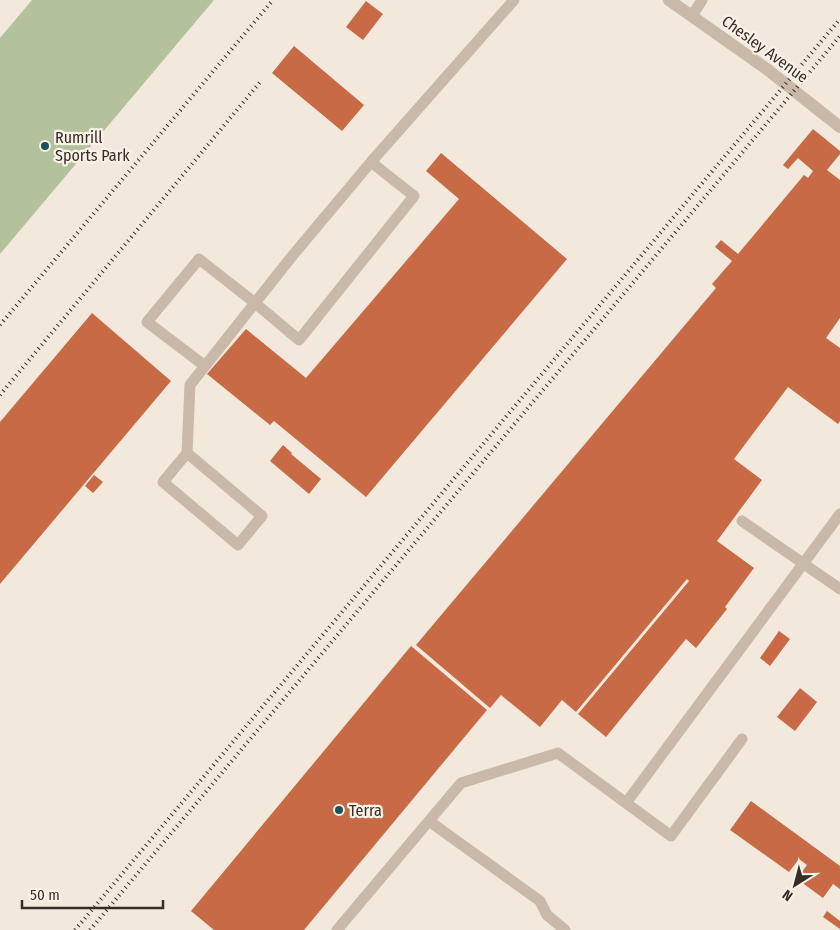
<svg xmlns="http://www.w3.org/2000/svg" width="840" height="930" font-family="'Fira Sans Condensed',sans-serif">
  <rect width="100%" height="100%" fill="#f2e9dc"/>
  <!-- green -->
  <path fill="#b3c19c" d="M32 0H214L0 254V38Z"/>
  <!-- building -->
  <path fill="#c76a45" d="M366 1 383 14 363 40 346 27Z
    M294 46 364 105 342 131 272 73Z
    M813 129 840 151V154L827 170 840 180V318L826 338 840 348V421L838 424 788 387 734 459 762 480 717 541 754 568 725 607 727 609 696 648 686 639 606 737 578 714 689 581 687 579 576 712 562 700 540 727 501 695 490 708 416 645 716 288 712 284 732 261 715 247 721 240 738 254 804 175 808 178 813 171 798 158 788 169 783 165Z
    M441 153 567 259 366 497 274 421 270 425 207 374 246 329 306 378 459 199 426 171Z
    M92 313 171 381 0 584V422Z
    M283 445 292 453 291 454 321 479 309 494 270 461Z
    M94 475 103 482 93 493 85 486Z
    M779 631 790 639 770 666 760 658Z
    M411 646 487 710 304 930H214L191 911Z
    M800 688 817 702 795 731 777 717Z
    M751 801 840 866V889L833 884 823 898 797 879 807 865 799 859 789 872 730 830Z
    M827 911 840 921V929L823 917Z"/>
  <g fill="none" stroke-linecap="round" stroke-linejoin="round">
    <!-- service -->
    <path stroke="#cab9a8" stroke-width="11" d="M692 16 702 0
      M205 366 147 322 199 259 255 303 299 340 414 196 371 162
      M187 453 262 516 238 545 163 482 187 453 190 385 293 255 371 162 514 0
      M742 521 840 589
      M626 803 671 836 742 739
      M429 821 540 901 547 915 565 930
      M337 930 461 783 558 753 626 803 840 514"/>
    <!-- minor -->
    <path stroke="#cab9a8" stroke-width="12" d="M669 0 768 70 840 127"/>
    <!-- rail -->
    <path stroke="#372d28" stroke-width="4" stroke-dasharray="1 4" stroke-linecap="butt" d="M0 325 273 0
      M0 395 261 81
      M75 930 840 19
      M90 930 840 36"/>
  </g>
  <!-- markers -->
  <g fill="#1d5259" stroke="#faf2e8" stroke-width="2">
    <circle cx="45" cy="146" r="5"/>
    <circle cx="339" cy="810" r="5"/>
  </g>
  <g text-anchor="middle" dominant-baseline="central" stroke-width="4.5" stroke-linejoin="round" paint-order="stroke">
    <!-- street labels -->
    <g font-size="16" fill="#372d28" stroke="#faf2e8">
      <text transform="translate(765 49) rotate(36)">Chesley Avenue</text>
    </g>
    <!-- poi labels -->
    <g font-size="16" fill="#372d28" stroke="#faf2e8" text-anchor="start">
      <text x="55" y="137">Rumrill<tspan x="55" dy="18">Sports Park</tspan></text>
      <text x="349" y="810">Terra</text>
    </g>
  </g>
  <!-- north arrow -->
  <g transform="translate(795 885) rotate(216)" stroke="#faf2e8" stroke-width="4" paint-order="stroke">
  <path d="M0-4L9 19L0 12L-9 19Z" fill="#372d28"/>
  <text y="-8" font-size="14" font-weight="bold" text-anchor="middle" fill="#372d28">N</text>
  </g>
  <!-- scale -->
  <path d="M22 900v8h141v-8" fill="none" stroke="#372d28" stroke-width="2.5"/>
  <text x="30" y="900" font-size="15" fill="#372d28" stroke="#faf2e8" stroke-width="4" paint-order="stroke">50 m</text>
</svg>
